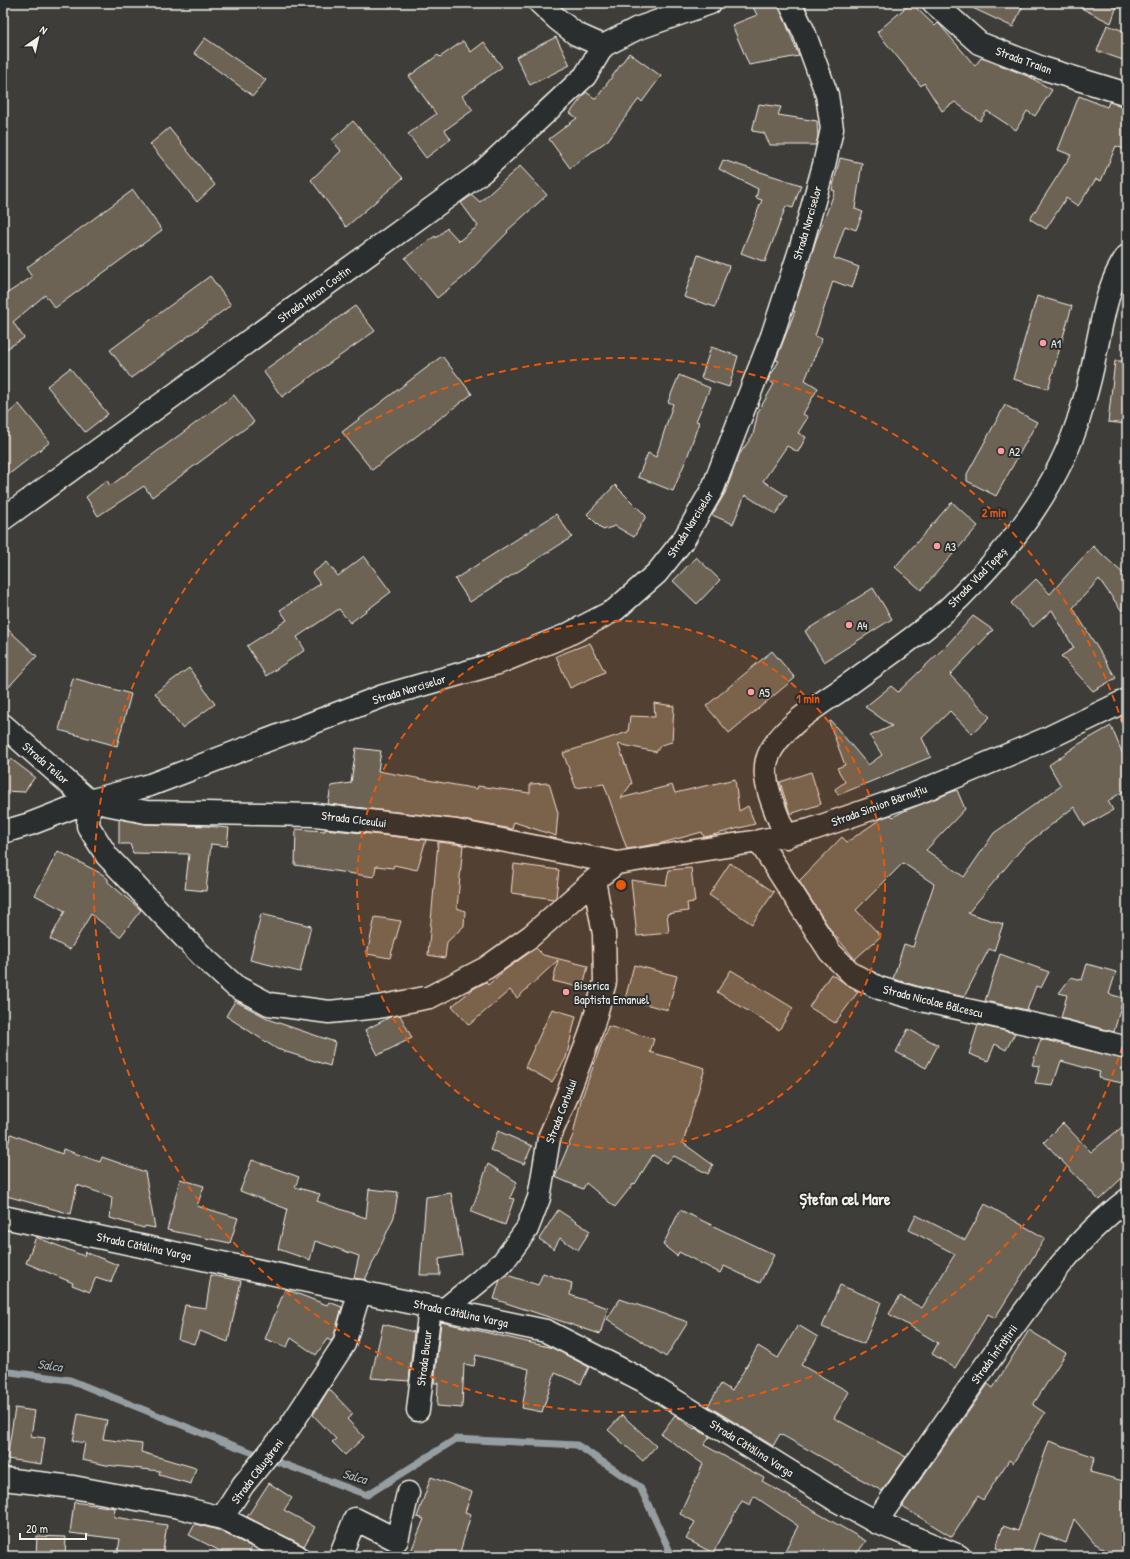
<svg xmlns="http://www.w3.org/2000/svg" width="1130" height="1559" font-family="'Patrick Hand',sans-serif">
  <rect width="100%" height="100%" fill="#3e3d39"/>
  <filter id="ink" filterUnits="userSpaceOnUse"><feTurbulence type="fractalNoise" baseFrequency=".025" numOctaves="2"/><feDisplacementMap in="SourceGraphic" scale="8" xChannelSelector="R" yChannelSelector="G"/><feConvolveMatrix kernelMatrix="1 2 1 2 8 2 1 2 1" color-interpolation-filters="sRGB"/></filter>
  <g filter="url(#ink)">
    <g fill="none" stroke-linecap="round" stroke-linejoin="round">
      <!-- stream -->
      <path stroke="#969ea2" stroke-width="7" d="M3 1371 70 1380 224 1442 367 1495 456 1439 577 1445 640 1487 672 1556"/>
    </g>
    <!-- building -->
    <path fill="#6d6354" stroke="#f4f1e8" d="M751 3H778L799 56 749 65 732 25 757 15Z
      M911 3 935 26 938 23 940 25 975 66 981 58 987 60 1030 77 1052 90 1035 116 1027 111 1016 130 987 111 980 121 955 102 942 111 924 83 921 86 877 32Z
      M962 3H1024L1013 27Z
      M1071 3H1118L1111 23Z
      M1107 25 1127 32V50L1123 60 1097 51Z
      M556 37 570 65 530 85 516 57Z
      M205 38 266 80 253 96 194 53Z
      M463 41 471 52 484 42 502 67 462 96 473 110 445 130 451 139 426 158 408 134 436 114 409 76 438 55 440 57Z
      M629 53 661 76 642 102 639 99 608 140 570 168 549 139 577 118 570 113 586 92 596 99Z
      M1079 96 1107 107 1109 102 1127 108V150L1116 146 1101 181 1096 179 1078 206 1066 198 1046 229 1030 219 1071 155 1058 150Z
      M759 104 781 107 778 115 817 121 818 136 816 145H770L764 133 752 131Z
      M353 121 403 178 346 227 311 180 341 151 332 140Z
      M169 128 215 185 197 202 150 144Z
      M840 158 862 163 855 209 863 212 856 230 845 226 834 258 859 267 852 288 833 281 815 336 822 339 805 380 818 388 803 414 808 417 798 433 806 437 798 452 787 446 763 481 787 496 776 514 745 495 733 524 712 515 725 493 739 455 753 435 758 412 774 384 768 380 779 361 776 360 795 311H793L816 240 835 191 832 190Z
      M723 160 801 185 793 208 786 206 765 262 741 253 762 200 756 198 758 189 719 169Z
      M520 166 547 195 507 231 508 232 465 276 437 298 405 258 435 236 436 238 447 228 459 241 478 226 461 203 472 195 480 202Z
      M133 190 162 230 55 308 45 295 13 322 24 338 3 351V296L32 277 26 268Z
      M698 255 729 266 715 307 684 297Z
      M210 276 231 305 131 378 110 350Z
      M1037 296 1072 306 1048 389 1013 379Z
      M355 306 375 331 282 397 263 371Z
      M711 347 738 356 729 387 701 378Z
      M442 356 472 394 372 470 342 432Z
      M1115 361H1127V424L1108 422Z
      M70 368 108 414 85 432 47 386Z
      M679 375 710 388 696 421 699 422 688 455 673 491 638 477 648 453 656 457 673 404 668 402Z
      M234 395 254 422 152 497 144 486 98 516 86 497 107 480 110 486Z
      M19 404 50 442 3 479V418Z
      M1005 405 1037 422 996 496 967 481V474Z
      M615 485 646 516 634 537 615 526 603 530 587 514Z
      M952 502 978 526 921 590 895 567Z
      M556 514 572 537 470 602 455 579Z
      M1093 546 1127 577V618L1099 579 1073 608 1116 678 1093 691 1061 656 1074 648 1052 610 1033 627 1011 603 1036 579 1050 594Z
      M364 556 391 592 350 623 339 609 297 637 305 650 266 676 247 646 287 620 280 610 320 584 312 573 327 562 338 576Z
      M696 557 720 580 697 604 673 581Z
      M873 588 892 619 824 662 805 631Z
      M973 616 993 630 950 675 990 717 972 734 950 711 922 738 931 757 838 795 835 789 845 782 837 768 845 765 829 722 831 721 868 765 882 755 870 736 892 726 865 707 891 686 898 692 946 646Z
      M3 625 37 656 3 693Z
      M590 643 605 672 570 688 556 656Z
      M772 651 795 678 729 733 706 706Z
      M189 668 215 704 182 728 155 693Z
      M73 678 131 694 117 746 59 730Z
      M654 703 674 706 672 742 661 745 656 752 618 744 632 783 621 798 672 785 675 793 735 779 739 811 748 806 755 824 709 836 704 837 702 832 662 843 627 849 604 784 576 788 563 753 628 732 630 716 655 717Z
      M1111 726 1127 764V789L1108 801 1113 810 1085 826 1074 807 1023 847 968 913 1003 924 994 951 989 949 964 997 924 988 893 979 904 944 913 947 934 884 903 863 856 910 881 936 855 959 832 932 799 881 842 837 847 842 882 818 891 815 893 817 904 811 957 790 965 809 926 850 964 877 994 833 1061 786 1049 765 1079 744Z
      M356 748 381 751 378 771 477 789 478 786 530 793V784L549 783 558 813 556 836 514 822 512 829 457 819 328 804 331 786 351 783Z
      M11 759 35 777 24 792 3 791V770Z
      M811 772 821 804 790 814 780 782Z
      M119 819 146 824 206 826 229 828 227 846 211 844 206 891 185 889 189 854 133 853 130 844H119Z
      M296 829 325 831V829L426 840 417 870 394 865 393 868 376 866 374 877 295 865Z
      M438 842 463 845 457 908 465 911 464 926 447 942 445 958 428 955Z
      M58 851 102 874 108 879V882L141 910 120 937 91 914 70 950 50 939 65 911 35 895Z
      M730 863 774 892 752 924 709 895Z
      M514 864 559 870 556 897 554 899 511 893Z
      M691 868 695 902 687 903 688 911 667 914 669 933 637 936 631 880 666 885 669 870Z
      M261 914 311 926 300 972 250 960Z
      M375 917 401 921 390 958 367 954Z
      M536 948 543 955 588 966 583 988 553 981 558 960 517 998 510 990 469 1025 452 1006 473 989 486 982 488 985 505 970Z
      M1000 954 1049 972 1041 988 1036 986 1027 1010 985 1001Z
      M1087 964 1116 972 1109 994 1123 998 1114 1032 1061 1018 1067 995 1059 993 1071 977 1082 980Z
      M634 965 677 976 668 1010 625 999Z
      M731 970 793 1008 779 1030 717 992Z
      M831 974 858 992 835 1023 809 1007Z
      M235 1001 273 1021 335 1042 330 1066 277 1049 226 1016Z
      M552 1009 576 1016 566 1058 552 1082 525 1067Z
      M400 1015 412 1038 378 1055 365 1030 390 1017Z
      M978 1025 1015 1033 1006 1050 995 1044 988 1061 969 1054Z
      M608 1026 654 1039 650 1052 705 1068 683 1143 713 1165 708 1174 674 1156 666 1163 653 1155 635 1184 634 1183 615 1207 586 1183 583 1189 555 1177 573 1135 581 1100Z
      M908 1029 938 1045 926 1068 896 1052Z
      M1041 1039 1127 1060V1084L1098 1078 1100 1072 1061 1061 1053 1085 1035 1083 1040 1066 1032 1065Z
      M1063 1123 1091 1152 1127 1123V1173L1099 1200 1044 1142Z
      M498 1131 532 1146 524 1164 490 1150Z
      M11 1134 62 1154 63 1149 100 1162 102 1157 145 1172 155 1228 145 1226 144 1228 110 1218 112 1197 77 1185 71 1214 3 1195V1161Z
      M252 1160 299 1177 295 1187 320 1194 317 1201 366 1218 369 1189 398 1192 394 1217 365 1280 354 1278 359 1256 315 1241 310 1260 278 1249 287 1209 240 1191Z
      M488 1164 517 1182 510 1198 514 1199 505 1225 471 1212Z
      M180 1179 204 1186 197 1206 238 1218 230 1243 167 1230Z
      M451 1193 462 1255 439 1259 440 1275H420L426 1197Z
      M985 1204 1045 1238 995 1318 988 1314 955 1368 932 1354 938 1343 889 1314 900 1296 922 1308 955 1254 909 1230 916 1215 965 1240Z
      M558 1210 590 1231 578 1250 560 1238 554 1249 539 1239Z
      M680 1210 774 1255 760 1283 724 1266 720 1273 679 1252 677 1256 663 1245Z
      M36 1237 84 1256 85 1252 118 1265 111 1282 96 1277 90 1292 72 1285 73 1283 26 1263Z
      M543 1273 572 1283 570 1295 608 1308 600 1334 494 1299 500 1280 507 1275 538 1285Z
      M211 1275 241 1281 228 1342 200 1331 194 1344 178 1339 185 1305 206 1308Z
      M840 1285 881 1302 864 1344 822 1327Z
      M285 1289 327 1305 329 1302 342 1307 333 1339 331 1341 327 1339 316 1355 291 1338 287 1347 265 1339Z
      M620 1299 688 1322 666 1357 607 1319Z
      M441 1322 553 1348 589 1367 581 1384 555 1373 542 1412 522 1408 529 1369 476 1355 474 1366 464 1364 462 1408 437 1406 438 1383H434Z
      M383 1324 414 1332 409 1381 371 1378Z
      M798 1325 818 1337 801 1365 849 1392 834 1418 906 1457 882 1491 780 1434 773 1446 708 1406 721 1384 732 1391 758 1346 778 1358Z
      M1029 1330 1066 1353 1033 1405 1045 1413 1013 1463 1009 1460 983 1500 978 1496 952 1537 903 1507 904 1503 988 1384 993 1388Z
      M329 1389 353 1414 347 1419 364 1437 345 1455 332 1442 336 1439 313 1415Z
      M15 1408 35 1411 31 1436 45 1438 41 1464 7 1459Z
      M78 1414 107 1420 103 1439 142 1444 141 1452 196 1468 191 1484 159 1475 160 1471 106 1465 82 1460 85 1443 73 1441Z
      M622 1415 656 1446 643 1461 608 1430Z
      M675 1415 694 1429 695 1428 710 1437 704 1445 764 1478 762 1481 866 1541 855 1556H782L798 1526 754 1496 750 1505 742 1501 713 1553 686 1539 695 1522 680 1514 703 1464 661 1434Z
      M1049 1441 1095 1457 1090 1472 1127 1482V1556H1115L1094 1543 1074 1519 1066 1543 1039 1533 1031 1556H1021L996 1548 1003 1526 1018 1531Z
      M431 1477 472 1492 465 1512 471 1514 459 1556H409L424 1519 417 1517Z
      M269 1483 292 1498 284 1510 315 1527 304 1546 247 1517Z
      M74 1502 115 1508 114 1517 167 1525 162 1556H148L118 1551 120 1539 70 1533Z
      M195 1524 218 1530 252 1547 248 1556H230L189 1535Z
      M37 1536 66 1537 65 1556H36Z"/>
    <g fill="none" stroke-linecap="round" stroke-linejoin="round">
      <!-- minor casing -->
      <g stroke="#f4f1e8" stroke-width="25">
        <path id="minor" d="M540 3 557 19 576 34 603 46
          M934 3 979 43 1042 68 1127 94
          M603 46 636 29 710 3
          M3 519 482 172 585 76 603 46
          M3 725 89 801
          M89 801 88 826 107 856 201 955 235 986 269 1004 329 1012 378 1007 430 997 486 968 531 936 594 880 617 863
          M96 802 146 812 315 815 456 831 617 863 759 841 810 830 917 793 1048 738 1127 700
          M3 832 30 824 89 801 150 785 383 696 498 663 567 635 615 610 657 573 684 539 713 488 772 336 801 247 824 165 832 129 827 95 804 32 790 3
          M786 837C778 816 759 779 768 757 779 728 821 704 845 687 871 668 898 649 924 629 941 616 958 600 972 585 1021 535 1063 476 1082 408 1087 391 1092 373 1095 355 1102 323 1107 283 1127 256
          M759 841 830 952 852 974 879 988 921 1000 1054 1029 1127 1048
          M444 1310 503 1262 527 1229 539 1198 549 1138 567 1096 590 1035 605 982 604 934 594 880
          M418 1410 430 1307
          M3 1479 73 1487 179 1507 222 1518 297 1556
          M222 1518 243 1485 287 1431 344 1344 360 1291
          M876 1522 959 1556
          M340 1556 355 1519 397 1540 408 1493"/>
      </g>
      <!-- major casing -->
      <g stroke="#f4f1e8" stroke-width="25">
        <path id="major" d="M3 1217 546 1331 642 1380 834 1499 876 1522C917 1462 958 1404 1000 1345 1037 1294 1076 1238 1127 1200"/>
      </g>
      <!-- minor -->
      <use href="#minor" stroke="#2a2d2e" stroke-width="22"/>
      <!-- major -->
      <use href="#major" stroke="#2a2d2e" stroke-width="22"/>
    </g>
  </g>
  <!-- distance rings -->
  <circle cx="621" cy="885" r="264" fill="#e8590c" fill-opacity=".12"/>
  <g fill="none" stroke="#e8590c" stroke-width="2" stroke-dasharray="7 5">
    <circle cx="621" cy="885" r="264"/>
    <path d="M1126 1035A527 527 0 1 1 1126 735"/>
  </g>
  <!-- markers -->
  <g fill="#ff9aa2" stroke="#2a2d2e" stroke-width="1.5">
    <circle cx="1043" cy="343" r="4"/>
    <circle cx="1001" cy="451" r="4"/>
    <circle cx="937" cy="546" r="4"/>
    <circle cx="849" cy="625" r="4"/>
    <circle cx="751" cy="692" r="4"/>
    <circle cx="566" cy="992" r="4"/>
  </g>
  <g text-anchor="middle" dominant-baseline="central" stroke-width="4" stroke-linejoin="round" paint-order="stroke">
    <!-- street labels -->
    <g font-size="12" fill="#f4f1e8" stroke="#2a2d2e">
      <text transform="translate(1024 60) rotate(20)">Strada Traian</text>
      <text transform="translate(807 223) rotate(-74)">Strada Narciselor</text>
      <text transform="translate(314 294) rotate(-36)">Strada Miron Costin</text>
      <text transform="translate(690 524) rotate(-58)">Strada Narciselor</text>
      <text transform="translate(977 577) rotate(-46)">Strada Vlad Țepeș</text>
      <text transform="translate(409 689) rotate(-17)">Strada Narciselor</text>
      <text transform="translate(46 763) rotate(41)">Strada Teilor</text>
      <text transform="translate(879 805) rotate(-20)">Strada Simion Bărnuțiu</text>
      <text transform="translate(354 819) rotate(7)">Strada Ciceului</text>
      <text transform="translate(933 1001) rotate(14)">Strada Nicolae Bălcescu</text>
      <text transform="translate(561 1111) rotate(-69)">Strada Corbului</text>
      <text transform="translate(144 1246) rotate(12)">Strada Cătălina Varga</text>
      <text transform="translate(461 1313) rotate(12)">Strada Cătălina Varga</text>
      <text transform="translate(994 1354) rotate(-54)">Strada Înfrățirii</text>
      <text transform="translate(424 1358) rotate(-83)">Strada Bucur</text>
      <text transform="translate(752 1448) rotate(32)">Strada Cătălina Varga</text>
      <text transform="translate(257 1471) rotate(-53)">Strada Călugăreni</text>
    </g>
    <!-- poi labels -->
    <g font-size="12" fill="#f4f1e8" stroke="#2a2d2e" text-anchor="start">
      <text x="1051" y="343">A1</text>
      <text x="1009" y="451">A2</text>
      <text x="945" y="546">A3</text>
      <text x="857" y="625">A4</text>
      <text x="759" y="692">A5</text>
      <text x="574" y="985">Biserica<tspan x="574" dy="14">Baptista Emanuel</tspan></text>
    </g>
    <!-- water labels -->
    <g font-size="13" font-style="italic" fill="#aeb3b4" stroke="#2a2d2e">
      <text transform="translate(50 1365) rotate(8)">Salca</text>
      <text transform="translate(355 1476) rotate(16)">Salca</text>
    </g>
    <!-- district labels -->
    <g font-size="16" font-weight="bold" fill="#f4f1e8" stroke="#2a2d2e">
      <text x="845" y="1199">Ștefan cel Mare</text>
    </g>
  </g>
  <circle cx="621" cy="885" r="6" fill="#e8590c" stroke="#2a2d2e" stroke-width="2"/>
  <g font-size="12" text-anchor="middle" font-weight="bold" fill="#e8590c" stroke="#2a2d2e" stroke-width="4" stroke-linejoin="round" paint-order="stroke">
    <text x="994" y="517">2 min</text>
    <text x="808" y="703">1 min</text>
  </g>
  <!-- margin -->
  <rect width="1130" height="1559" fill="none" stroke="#2a2d2e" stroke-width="16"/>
  <rect x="8" y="8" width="1114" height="1543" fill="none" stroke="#f4f1e8" stroke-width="1.5" filter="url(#ink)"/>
  <!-- north arrow -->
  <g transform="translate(38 38) rotate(34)" stroke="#2a2d2e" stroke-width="3" paint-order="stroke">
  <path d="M0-3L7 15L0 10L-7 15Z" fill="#f4f1e8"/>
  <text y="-6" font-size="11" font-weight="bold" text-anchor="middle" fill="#f4f1e8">N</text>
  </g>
  <!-- scale -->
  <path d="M20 1533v6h66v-6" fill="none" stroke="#f4f1e8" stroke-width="2"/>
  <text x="26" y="1533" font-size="12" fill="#f4f1e8" stroke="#2a2d2e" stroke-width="3" paint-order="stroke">20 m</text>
</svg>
